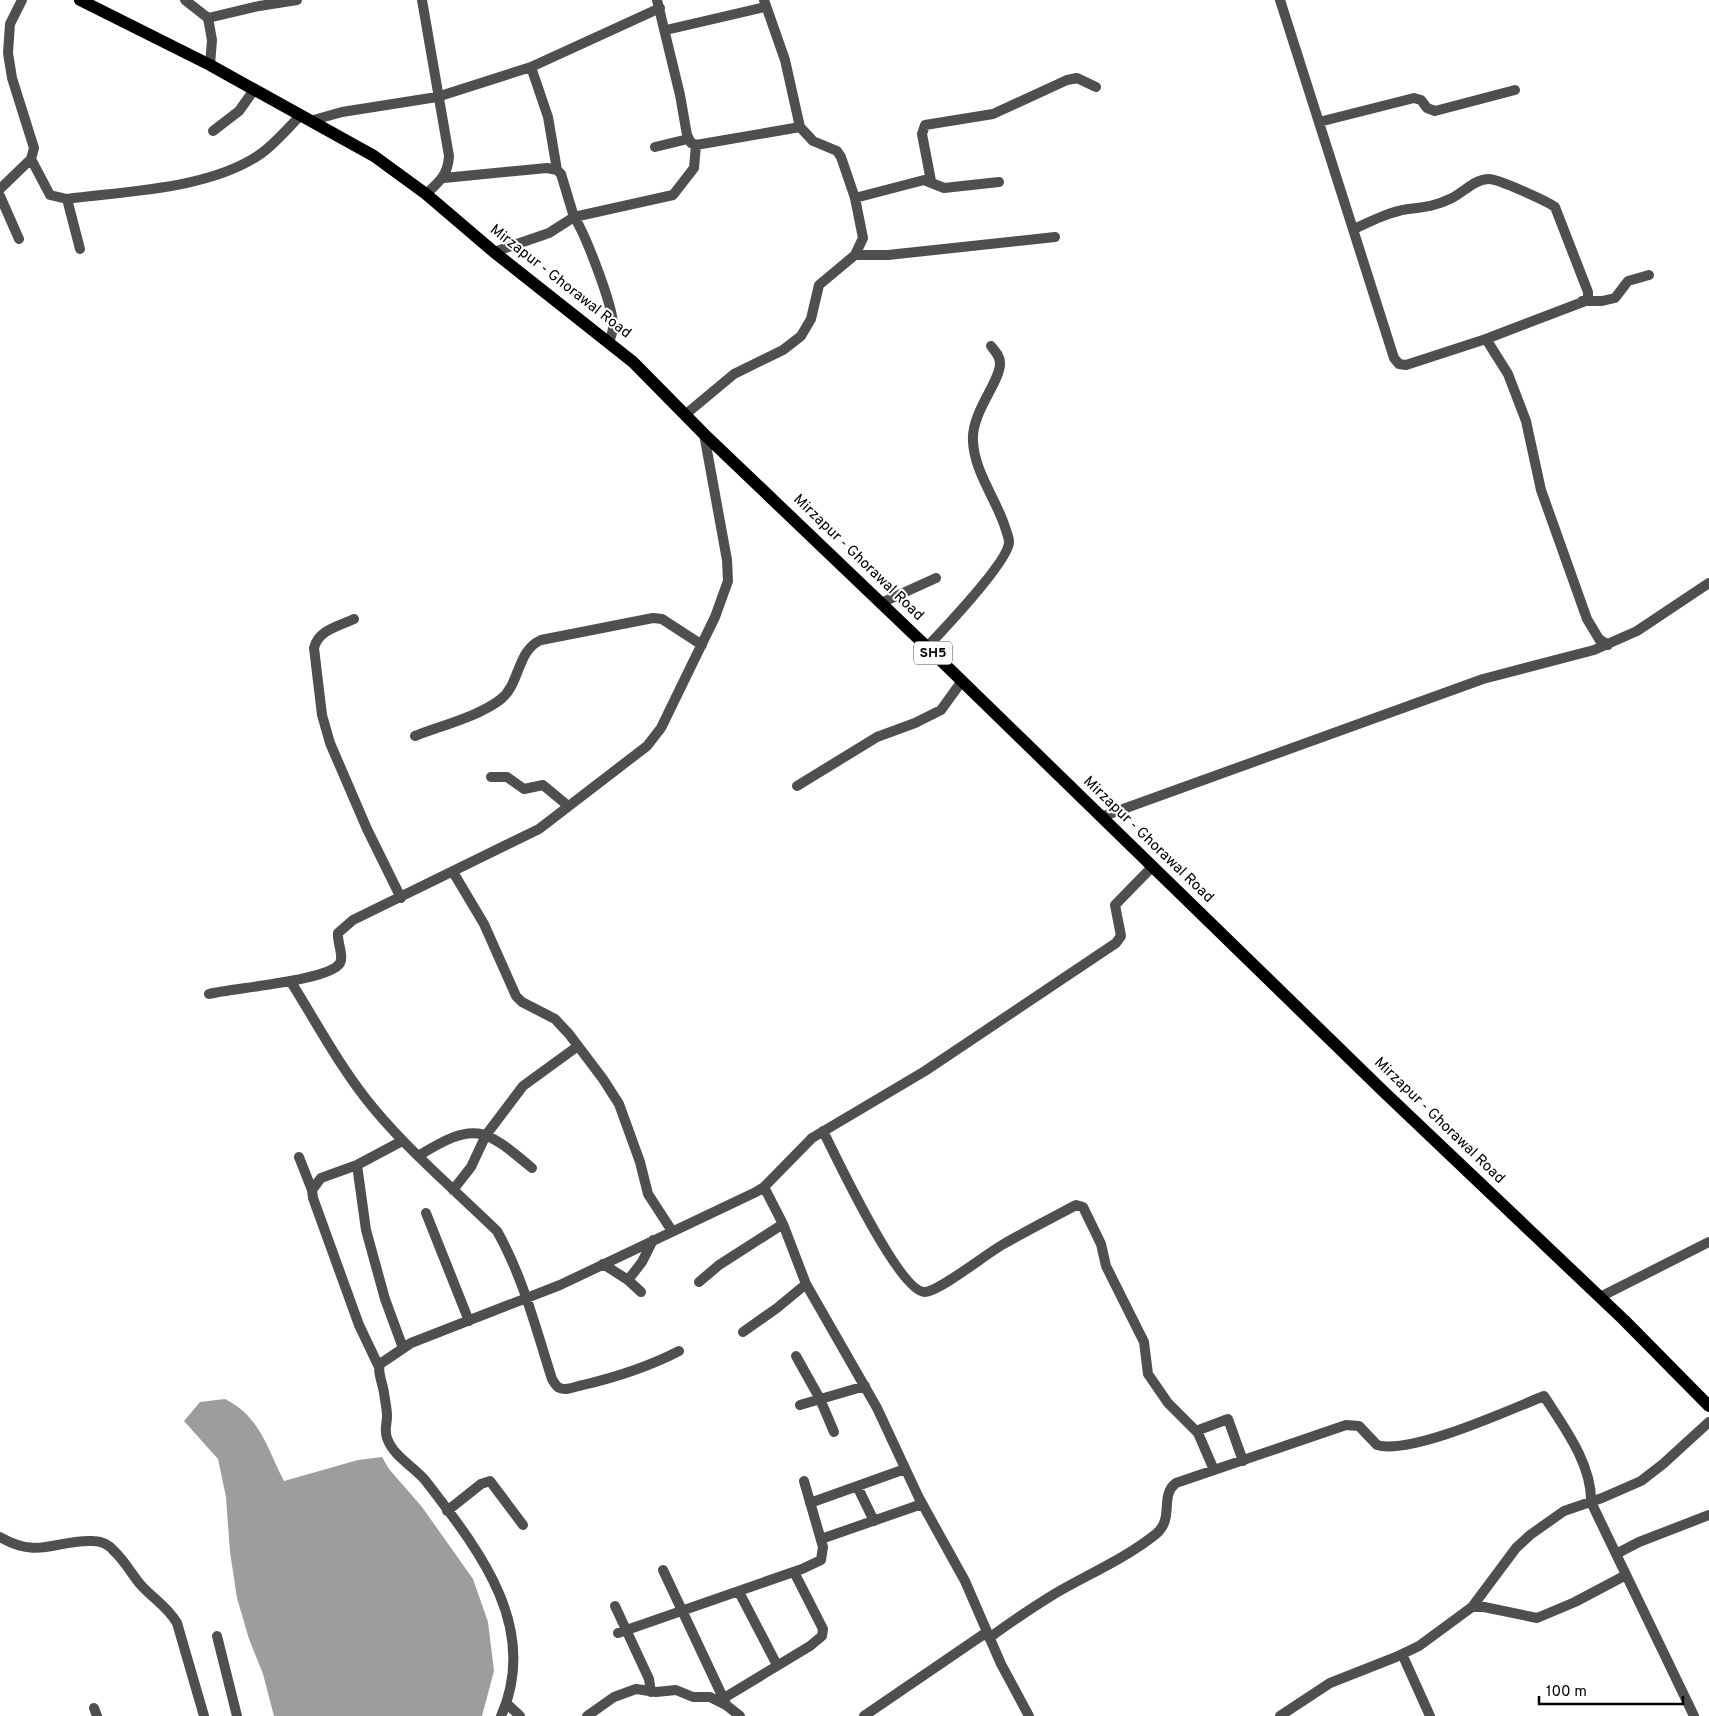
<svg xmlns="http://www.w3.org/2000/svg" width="1709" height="1716" font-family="Overpass,sans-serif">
  <rect width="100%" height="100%" fill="#fff"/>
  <!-- water -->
  <path fill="#9d9d9d" d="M225 1399C261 1417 267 1449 284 1481L358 1460 382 1457 389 1469 422 1507 473 1579 488 1622 494 1671 482 1716H274L263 1674 249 1639 237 1598 230 1552 226 1497 218 1459 184 1421 200 1402Z"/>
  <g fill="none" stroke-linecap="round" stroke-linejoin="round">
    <!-- street -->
    <path stroke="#4f4f4f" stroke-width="10" d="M185 0 208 18 212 40 210 65
      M422 0 449 156C448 175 439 182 426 194
      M657 0 680 95 687 135 691 143 696 145 800 127
      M1280 0 1394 358 1399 364 1406 365 1486 339 1508 374 1526 421 1541 490 1587 619 1599 639 1608 645
      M208 18 259 6 297 0
      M666 30 765 7
      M531 67 548 117 557 170
      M310 121 342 112 437 97 531 67 660 8
      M1319 122 1414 98 1421 100 1427 108 1435 111 1515 90
      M213 131 239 111 254 90
      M655 147 688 139
      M31 159 50 195 67 199C127 191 209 189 259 155 274 145 287 129 300 116
      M444 178 547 168 557 170 561 174 574 217 549 233 494 252
      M931 181 922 134 925 125 993 114 1067 80 1077 78 1096 87
      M0 189 31 159 34 148 12 78 8 53 10 24 22 0
      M0 196 19 239
      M855 198 924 180 944 188 999 182
      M67 199 80 249
      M1354 229C1371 221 1389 212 1408 209 1425 207 1436 206 1452 198 1464 192 1475 179 1489 179 1498 179 1547 201 1555 207L1588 292V300L1486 339
      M855 255H888L1055 237
      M1582 301H1602L1615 298 1628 281 1649 275
      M609 341C611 337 613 331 613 326 614 308 585 233 574 217L673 195 694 168 696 145
      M686 414 734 374 783 350 801 336 811 319 819 285 855 255 863 238 855 198 841 157 837 151 813 141 800 127 785 60 764 0
      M881 603 936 578
      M354 619C339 626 318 630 314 648L322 715 330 743 367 829 401 898
      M927 647C943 630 1009 561 1009 542 1009 537 1006 531 1005 527 996 499 974 471 973 441 971 412 1001 381 1000 363 1000 356 995 351 991 346
      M415 736C440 726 480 716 501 699 520 684 517 650 541 640L653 618 662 619 702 645
      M491 777H507L524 789 543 785 567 805
      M797 786 877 737 915 723 941 710 962 681
      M1101 817 1483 679 1594 650 1637 631 1709 583
      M453 872 484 924 516 996 522 1002 555 1019 569 1034 603 1079 619 1104 640 1162 648 1194 672 1231
      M291 982C318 1025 342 1071 375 1110 412 1154 456 1191 497 1231 523 1277 536 1329 552 1379 554 1382 556 1387 560 1388 566 1391 577 1386 583 1385 617 1377 648 1367 679 1351
      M209 994C232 988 330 981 340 963 344 956 337 942 338 933L353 920 539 829 647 746 661 728 715 617 728 581 727 560 704 434
      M823 1131C836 1157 900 1293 925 1292 940 1291 986 1254 1002 1245 1026 1231 1052 1218 1076 1205L1083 1207 1101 1244 1106 1266 1144 1342 1148 1374 1168 1403 1198 1433 1214 1470
      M418 1156C475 1121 483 1127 532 1168
      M299 1157 312 1190
      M357 1165 366 1230 385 1299 403 1348
      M764 1187 783 1224 806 1284 877 1408 919 1498 965 1581 1001 1664 1029 1716
      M453 1190 471 1167 486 1135 523 1086 578 1046
      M426 1213 469 1321
      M603 1264 628 1280 641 1292
      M628 1280 642 1262 653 1240
      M699 1282 719 1265 783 1224
      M1600 1297 1709 1242
      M743 1332 777 1308 806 1284
      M796 1356 820 1399 834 1432
      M379 1367 359 1325 313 1198 312 1190 321 1178 357 1165 402 1141
      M800 1405 865 1386
      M1196 1431 1228 1419 1243 1461
      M857 1486 874 1521
      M810 1503 905 1469
      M447 1511 481 1484 490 1481 523 1525
      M0 1537C40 1560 56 1539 93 1541 101 1541 109 1545 114 1551 124 1560 131 1573 140 1584 152 1598 167 1606 177 1623L204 1716
      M821 1539 922 1504
      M1616 1554 1639 1542 1709 1515
      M663 1570 726 1704
      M739 1592 777 1665
      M615 1606 649 1679 651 1692
      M1472 1607 1516 1548 1530 1535 1564 1511 1602 1498 1641 1481 1663 1464 1709 1422
      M618 1633 802 1569 821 1560 823 1547 804 1481
      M217 1636 237 1716
      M989 1638C1011 1622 1033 1607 1056 1593 1089 1574 1126 1558 1156 1534 1175 1518 1159 1496 1176 1483L1346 1425 1359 1426 1377 1445C1411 1455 1509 1410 1544 1396 1564 1427 1592 1464 1591 1502L1694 1716
      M1402 1654 1430 1716
      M724 1698 810 1646 822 1636 823 1629 794 1572
      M506 1703 520 1716
      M94 1708 97 1716
      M501 1716C541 1626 477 1548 425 1480 413 1466 393 1456 387 1438 384 1430 387 1424 387 1416 387 1408 385 1401 384 1393 383 1384 377 1372 380 1364L411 1343 560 1285 756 1192 764 1187 812 1138 925 1071 1116 943 1121 936 1115 905 1152 867
      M587 1716 614 1697 636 1689 656 1692 676 1690 693 1697H710L726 1705 740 1716
      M864 1716 987 1632
      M1280 1716 1330 1683 1396 1657 1419 1646 1472 1607H1484L1537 1618 1575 1602 1626 1575"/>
    <!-- primary -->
    <path stroke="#000" stroke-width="12" d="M80 0 210 65 374 156 426 194 494 252 633 362 704 434 927 647 1383 1091 1624 1320 1709 1406"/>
  </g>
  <g text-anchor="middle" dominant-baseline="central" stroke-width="4" stroke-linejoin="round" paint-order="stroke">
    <!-- shield labels -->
    <rect fill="#fff" stroke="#4c4c4c" stroke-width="1" x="914" y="641.5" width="38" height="23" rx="4"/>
    <g font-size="14" font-weight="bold" fill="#000">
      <text x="933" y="653">SH5</text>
    </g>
    <!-- street labels -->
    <g font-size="15" fill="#000" stroke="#fff">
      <text transform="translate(560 282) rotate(38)">Mirzapur - Ghorawal Road</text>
      <text transform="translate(858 558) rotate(44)">Mirzapur - Ghorawal Road</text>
      <text transform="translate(1148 840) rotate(44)">Mirzapur - Ghorawal Road</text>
      <text transform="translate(1439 1121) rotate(44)">Mirzapur - Ghorawal Road</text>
    </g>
  </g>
  <!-- scale -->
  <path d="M1539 1696v8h144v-8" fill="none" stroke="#000000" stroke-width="2.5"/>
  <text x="1546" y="1696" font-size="15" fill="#000000" stroke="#ffffff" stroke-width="4" paint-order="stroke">100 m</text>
</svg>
